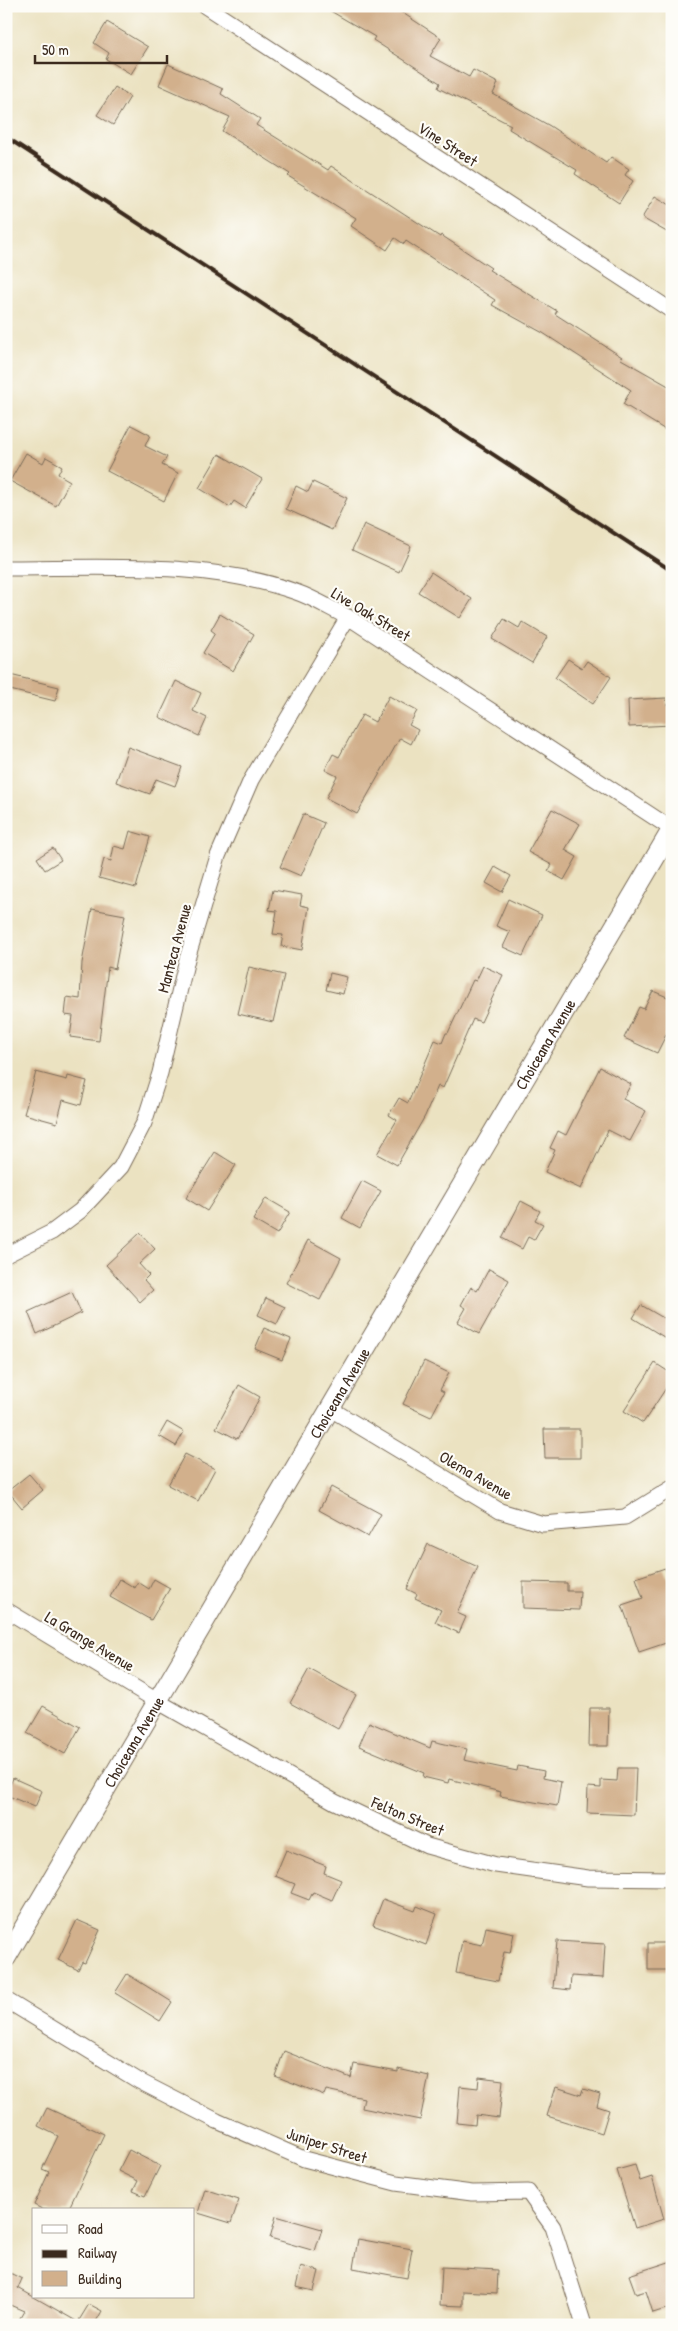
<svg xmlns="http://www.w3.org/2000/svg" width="678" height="2331" font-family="'Patrick Hand',sans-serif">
  <rect width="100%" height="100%" fill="#fdfcf7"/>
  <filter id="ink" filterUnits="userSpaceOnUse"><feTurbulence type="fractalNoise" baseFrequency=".02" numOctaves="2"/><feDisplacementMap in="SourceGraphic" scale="10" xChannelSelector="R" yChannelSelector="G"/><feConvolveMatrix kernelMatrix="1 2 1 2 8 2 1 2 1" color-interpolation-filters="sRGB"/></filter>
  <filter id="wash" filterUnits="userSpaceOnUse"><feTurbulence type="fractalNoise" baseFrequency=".0096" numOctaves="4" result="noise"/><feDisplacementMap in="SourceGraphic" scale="20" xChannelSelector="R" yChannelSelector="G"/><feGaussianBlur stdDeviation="1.12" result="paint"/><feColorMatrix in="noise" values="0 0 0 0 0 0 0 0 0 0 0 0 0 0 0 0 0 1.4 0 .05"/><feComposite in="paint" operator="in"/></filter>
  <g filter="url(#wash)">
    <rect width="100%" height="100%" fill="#ebe2c1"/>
    <g id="blocks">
      <!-- building -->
      <path fill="#d2b08c" d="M322 6H392L441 38 430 56 469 77 473 70 498 83 493 94 550 126 606 163 611 157 629 169 625 175 633 181 619 203 575 174 577 170 509 129 511 125 438 88 440 83 373 40 375 37Z
        M107 22 148 47 131 74 106 59 109 53 94 43Z
        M168 64 223 89 221 94 260 119 256 125 328 170 331 166 440 237 441 235 491 268 489 270 557 311 555 314 622 357 621 359 672 388V434L623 404 631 390 543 333 492 305 495 300 406 241 404 244 395 238 387 250 351 226 356 218 288 176 290 174 222 131 230 117 159 85Z
        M115 87 130 97 113 125 97 115Z
        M655 196 672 206V235L642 218Z
        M131 425 150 435 145 446 167 457 162 465 178 473 164 501 107 471Z
        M26 453 43 463 46 457 62 466 58 474 70 481 56 506 10 481Z
        M219 454 262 479 245 508 234 501 230 507 199 488Z
        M313 482 347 498 332 530 286 509 296 486 308 492Z
        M364 524 411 546 399 572 352 550Z
        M431 572 472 599 460 618 418 592Z
        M220 614 254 634 233 671 203 653 215 633 211 630Z
        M504 619 519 628 522 622 547 637 532 663 492 639Z
        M568 659 582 668 587 661 611 677 593 704 555 678Z
        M6 674 59 687 55 701 6 689Z
        M176 681 201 693 193 711 207 718 199 736 159 717Z
        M389 696 417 711 409 725 418 730 411 744 400 738 357 814 326 798 337 776 325 770 333 754 339 757 362 715 375 722Z
        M666 698 667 705H672V725L629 727 628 700Z
        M128 747 182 767 175 786 156 779 150 794 116 782Z
        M552 809 580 824 565 850 577 857 564 880 548 871 552 865 528 852Z
        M303 814 324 823 301 876 280 867Z
        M130 831 150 837 136 888 99 878 104 859 111 861 114 846 125 849Z
        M53 848 61 860 45 870 37 858Z
        M495 867 511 876 502 892 486 883Z
        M273 890 302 895 300 905 309 907 302 950 281 946 283 935 273 934 277 911 269 910Z
        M508 899 542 915 523 956 503 947 510 932 496 926Z
        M92 909 125 915 115 969 108 967 99 1041 70 1037 73 1016 65 1015 67 997 80 999 82 963Z
        M483 966 503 975 481 1022 473 1019 443 1088 438 1086 425 1116 397 1165 377 1154 397 1120 389 1115 399 1098 408 1103 435 1040 442 1043 446 1033H448L473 980 476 981Z
        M249 967 284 975 273 1022 238 1014Z
        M330 973 347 977 343 994 326 990Z
        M653 991 672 999V1023L657 1053 624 1038 639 1007 644 1009Z
        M600 1067 631 1084 623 1099 646 1111 630 1141 608 1130 581 1189 545 1172 555 1150 550 1148 558 1131 566 1135Z
        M36 1072 67 1080 68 1076 87 1081 81 1105 63 1100 57 1123 24 1114Z
        M215 1152 236 1165 207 1211 186 1198Z
        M362 1181 381 1191 360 1228 342 1218Z
        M266 1198 290 1212 277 1234 253 1220Z
        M521 1201 540 1211 535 1220 543 1224 534 1240 528 1237 522 1249 502 1238Z
        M140 1233 155 1249 139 1264 149 1275 144 1280 153 1290 140 1302 106 1265Z
        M308 1240 341 1258 320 1300 286 1283Z
        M489 1269 509 1280 479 1334 458 1322 466 1308 461 1305 471 1287 477 1291Z
        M72 1292 81 1313 37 1334 28 1312Z
        M266 1298 285 1307 277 1324 258 1315Z
        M641 1305 672 1323V1342L633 1318Z
        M264 1328 291 1339 282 1360 255 1349Z
        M424 1361 449 1373 440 1390 444 1392 431 1417 403 1404Z
        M655 1363 672 1374V1379L643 1423 624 1411Z
        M239 1385 260 1397 237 1439 216 1428Z
        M167 1422 184 1432 176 1446 159 1436Z
        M544 1429H580V1458H545Z
        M185 1454 215 1469 198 1501 168 1485Z
        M29 1474 43 1490 22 1508 8 1491Z
        M331 1487 381 1514 368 1537 319 1510Z
        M428 1544 478 1567 457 1613 466 1617 459 1633 435 1622 441 1610 415 1598 417 1594 407 1589Z
        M665 1568 672 1585V1641L639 1652 622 1605 643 1598 636 1578Z
        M120 1579 135 1588 138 1582 149 1589 154 1579 170 1588 151 1620 110 1597Z
        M523 1582 567 1583V1591H580L579 1610 523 1608Z
        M309 1669 356 1695 338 1729 290 1703Z
        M43 1706 80 1727 65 1754 27 1733Z
        M590 1708H609L608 1746H589Z
        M369 1722 430 1748 432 1741 467 1749 464 1760 517 1771 518 1766 544 1771 543 1778 561 1782 557 1806 500 1796 501 1792 449 1779 448 1783 423 1777 424 1773 359 1746Z
        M618 1768H636L634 1815 587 1813 588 1787 601 1788V1780L617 1781Z
        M13 1778 42 1791 35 1807 6 1795Z
        M286 1850 326 1866 324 1873 341 1880 332 1900 313 1892 309 1900 291 1893 295 1884 275 1876Z
        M383 1899 415 1911 417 1906 437 1914 426 1945 373 1925Z
        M77 1920 100 1930 85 1963 82 1962 78 1970 58 1960Z
        M486 1927 514 1933 510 1953 504 1952 498 1981 456 1973 462 1941 482 1945Z
        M557 1941 605 1944 603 1978 571 1976 570 1990 553 1988Z
        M648 1943H672V1970H648Z
        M127 1974 172 2002 160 2021 115 1993Z
        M284 2051 351 2078 354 2064 398 2072V2069L429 2076 420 2120 362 2108 364 2098 326 2090 324 2095 275 2076Z
        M479 2077 503 2080 499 2118 476 2115 475 2125 457 2123 460 2086 478 2088Z
        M556 2087 581 2095 583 2089 600 2094 597 2106 609 2110 602 2133 547 2116Z
        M47 2108 104 2134 68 2210H44L34 2205 49 2172 42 2169 58 2136 38 2126Z
        M129 2150 160 2166 145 2196 133 2191 138 2181 118 2171Z
        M635 2165 640 2181 652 2177 664 2219 635 2228 617 2170Z
        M205 2189 239 2200 231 2223 198 2213Z
        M276 2216 322 2229 315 2251 270 2238Z
        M358 2239 412 2249 407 2278 353 2268Z
        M672 2261V2307L653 2313 646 2291 636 2294 629 2275Z
        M301 2266 319 2271 314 2291 296 2287Z
        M442 2267 498 2270 497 2293 463 2291V2306L440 2305Z
        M6 2271 22 2279 18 2288 78 2322 89 2304 102 2311 94 2325H16L24 2311 10 2305 6 2312Z"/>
    </g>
  </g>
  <g filter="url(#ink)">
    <use href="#blocks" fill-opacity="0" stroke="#796a57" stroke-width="1"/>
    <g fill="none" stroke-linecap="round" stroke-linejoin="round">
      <!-- minor casing -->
      <g stroke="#796a57" stroke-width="17">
        <path id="minor" d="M205 6 672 311
          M6 568C100 568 206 560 296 592 314 598 331 609 348 617L672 829
          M6 1255 52 1232 80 1211 121 1167 144 1123 160 1073 187 959 218 856 251 780 348 617
          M329 1408 500 1511 543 1524 625 1517 672 1488
          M6 1610 157 1701 335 1802 427 1846 496 1865 588 1878 672 1879
          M6 2000 139 2081 217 2121 304 2159 396 2183 472 2193 528 2192 553 2227 584 2325"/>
      </g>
      <!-- tertiary casing -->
      <g stroke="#796a57" stroke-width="21">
        <g id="tertiary">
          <path id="s1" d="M6 1958 672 829"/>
        </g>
      </g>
      <!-- minor -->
      <use href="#minor" stroke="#fff" stroke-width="15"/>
      <!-- tertiary -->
      <use href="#tertiary" stroke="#fff" stroke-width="19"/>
      <!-- rail -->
      <path stroke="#3b2a1e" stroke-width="4" d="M6 137 672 571"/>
    </g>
  </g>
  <g text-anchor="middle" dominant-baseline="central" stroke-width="4.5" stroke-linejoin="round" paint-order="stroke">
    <!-- street labels -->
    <g font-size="16" fill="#3b2a1e" stroke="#fdfcf7">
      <text transform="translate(448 144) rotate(33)">Vine Street</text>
      <text transform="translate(371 614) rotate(31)">Live Oak Street</text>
      <text transform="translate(174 948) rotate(-75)">Manteca Avenue</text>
      <text stroke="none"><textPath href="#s1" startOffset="1061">Choiceana Avenue</textPath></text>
      <text stroke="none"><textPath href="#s1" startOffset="656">Choiceana Avenue</textPath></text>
      <text transform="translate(476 1475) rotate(30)">Olema Avenue</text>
      <text transform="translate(90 1641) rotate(31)">La Grange Avenue</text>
      <text stroke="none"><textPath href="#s1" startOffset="251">Choiceana Avenue</textPath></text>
      <text transform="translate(408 1816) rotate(23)">Felton Street</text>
      <text transform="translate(327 2145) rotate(18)">Juniper Street</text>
    </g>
  </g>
  <!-- margin -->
  <rect width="678" height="2331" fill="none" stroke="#fdfcf7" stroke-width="25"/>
  <!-- legend -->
  <rect x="32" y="2208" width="162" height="90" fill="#fdfcf7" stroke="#afa8a0"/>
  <rect x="42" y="2225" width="25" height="8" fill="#ffffff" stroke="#afa8a0"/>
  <text x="78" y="2234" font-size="15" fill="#3b2a1e">Road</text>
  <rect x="42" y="2250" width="25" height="8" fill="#3b2a1e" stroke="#afa8a0"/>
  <text x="78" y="2258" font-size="15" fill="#3b2a1e">Railway</text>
  <rect x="42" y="2271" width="25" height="15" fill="#d2b08c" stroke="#afa8a0"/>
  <text x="78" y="2284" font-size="15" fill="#3b2a1e">Building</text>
  <!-- scale -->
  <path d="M35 55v8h132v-8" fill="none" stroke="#3b2a1e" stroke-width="2.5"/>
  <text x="42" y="55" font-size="15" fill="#3b2a1e" stroke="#fdfcf7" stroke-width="4" paint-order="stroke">50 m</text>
</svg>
